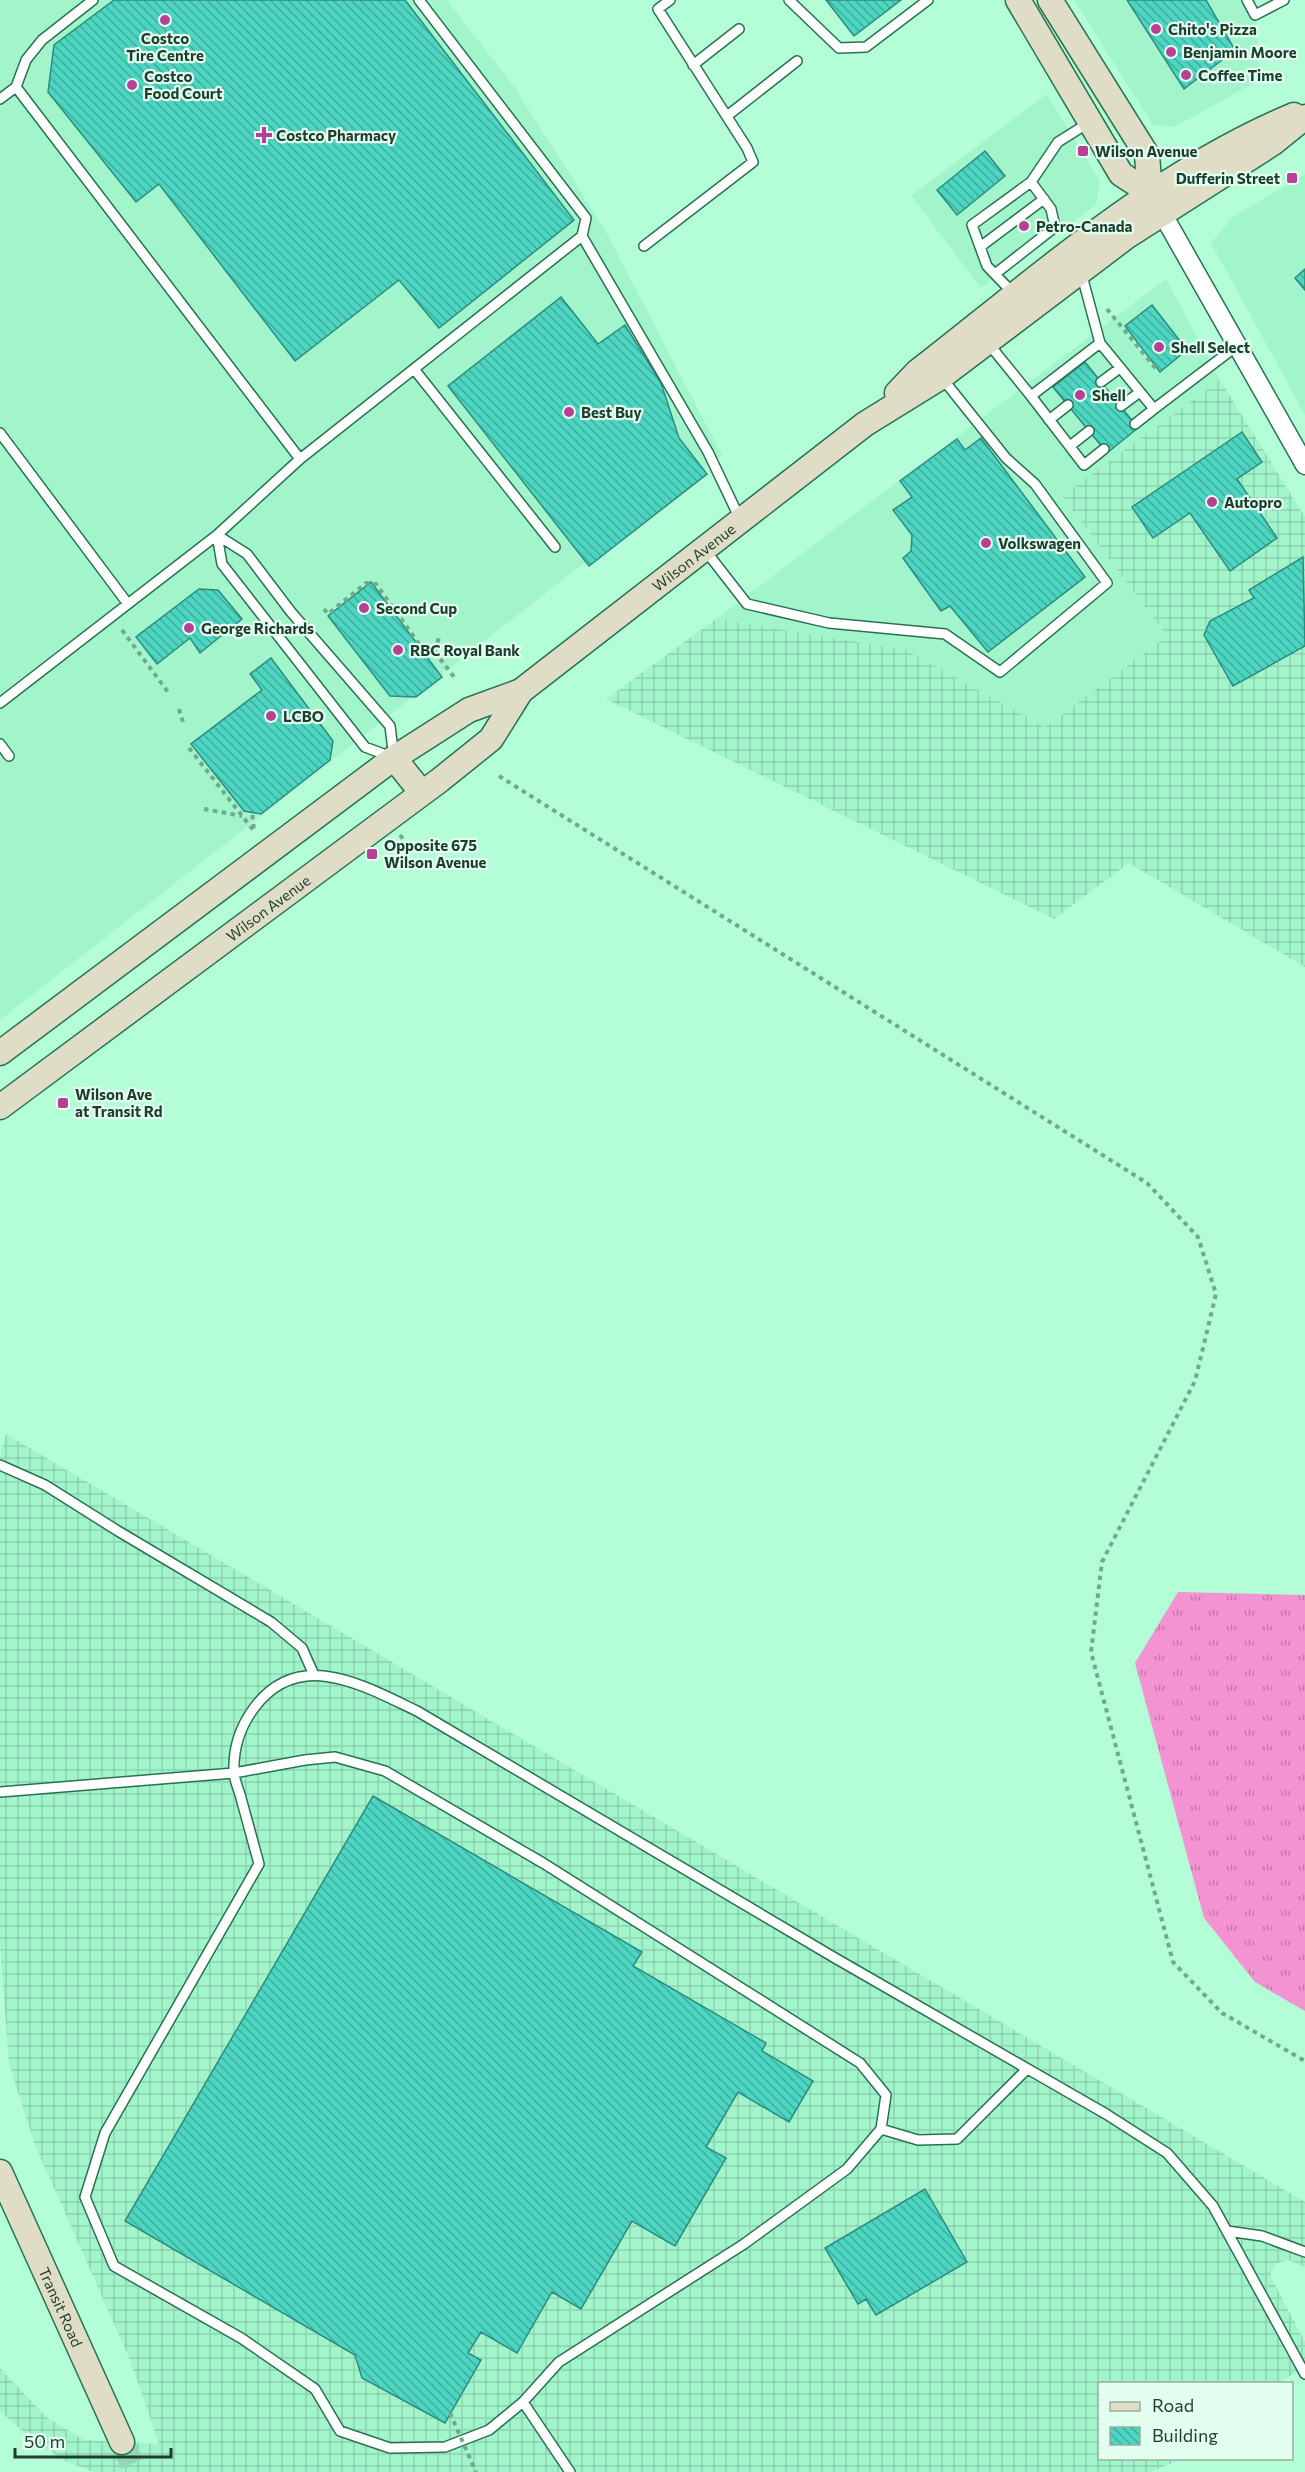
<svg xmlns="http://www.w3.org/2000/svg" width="1305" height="2472" font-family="Commissioner,sans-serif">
  <defs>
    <pattern id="industrial-grid" width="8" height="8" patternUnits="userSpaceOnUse" patternTransform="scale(1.5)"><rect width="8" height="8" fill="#a2f5cb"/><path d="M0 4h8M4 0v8" fill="none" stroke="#8bd3af"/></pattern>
    <pattern id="grass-tufts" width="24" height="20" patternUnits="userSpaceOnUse" patternTransform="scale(1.5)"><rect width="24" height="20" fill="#f393d1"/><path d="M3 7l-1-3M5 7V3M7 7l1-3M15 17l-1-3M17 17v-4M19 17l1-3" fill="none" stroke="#c479aa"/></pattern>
    <pattern id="building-back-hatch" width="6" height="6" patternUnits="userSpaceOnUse" patternTransform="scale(1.5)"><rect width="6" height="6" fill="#4cd5c1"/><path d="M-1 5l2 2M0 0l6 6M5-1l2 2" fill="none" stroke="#3fae9d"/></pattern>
  </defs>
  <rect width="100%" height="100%" fill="#b3fdd7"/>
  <!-- built -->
  <path fill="#a2f5cb" d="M0 0H447L515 88 605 230 722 455 0 1020Z
    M1074 0H1255L1260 80 1174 127 1153 125Z
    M1047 94 1100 181 1096 205 981 288 911 196Z
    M1305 174V415L1211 243 1233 217Z
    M1166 279 1220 380 1062 496 1167 636 1045 727 906 650 716 619Z"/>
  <!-- industrial -->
  <path fill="url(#industrial-grid)" d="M1220 380 1305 517V967L1129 863 1054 919 606 699 716 619 906 650 1045 727 1167 636 1062 496Z
    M6 1434 1305 2202V2267L1288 2260 1277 2263 1270 2275 1305 2342V2368L1277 2383 1100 2384V2458L1181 2459 1151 2472H93L65 2461 33 2440 0 2411V2368L46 2417 84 2440 159 2444 130 2360 35 2145 9 2064 0 1945V1457Z"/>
  <!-- grass -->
  <path fill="url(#grass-tufts)" d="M1178 1592 1305 1595V2011L1255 1982 1204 1918 1135 1663Z"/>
  <!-- building -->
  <path fill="url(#building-back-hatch)" stroke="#2d8c7f" stroke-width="1.5" d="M114 0H405L574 220 439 328 399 280 295 361 159 184 136 202 48 92 54 45Z
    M826 0H901L854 36Z
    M1127 0H1206L1235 50 1184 89Z
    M985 151 1005 176 957 215 937 190Z
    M1305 269V290L1295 278Z
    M561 297 598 344 625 325 661 383 679 438 707 474 589 566 448 386Z
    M1152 305 1187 350 1160 372 1125 326Z
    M1085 362 1138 428 1107 453 1053 387Z
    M1242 432 1262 462 1237 479 1277 538 1230 571 1190 513 1153 538 1132 507Z
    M981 438 1085 577 988 652 950 606 941 611 903 558 911 551 912 535 893 510 912 497 900 481 957 439 965 450Z
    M1303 557 1305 646 1233 686 1204 635 1210 621 1254 598 1249 590Z
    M371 582 442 677 416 697 390 696 328 616Z
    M199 589 218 590 242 619 200 653 190 638 157 664 136 637Z
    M271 658 333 741 330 760 261 814 244 811 191 744 262 690 250 674Z
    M373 1796 642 1952 633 1966 766 2043 762 2051 813 2081 789 2122 738 2092 706 2147 726 2158 675 2246 632 2221 581 2309 552 2292 517 2353 481 2332 468 2353 481 2360 445 2423 362 2378 355 2355 125 2221Z
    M925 2189 967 2262 876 2315 866 2299 858 2304 825 2248Z"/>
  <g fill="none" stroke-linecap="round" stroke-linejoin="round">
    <!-- secondary-tunnel -->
    <path stroke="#95d7b5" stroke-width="24" stroke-dasharray="24 12" stroke-linecap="butt" d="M122 2442 136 2472"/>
    <!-- lane casing -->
    <g stroke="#287252" stroke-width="12">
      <path id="lane" d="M789 0 839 48 866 47 928 0
        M1247 0 1255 15 1284 0
        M693 65 739 29
        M16 87 300 459
        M0 99 16 87 26 60 42 40 93 0
        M727 116 797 61
        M582 236 708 452 740 519
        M644 246 753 162 747 148 658 9 670 0
        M980 247 1044 199
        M995 274 1055 227 1051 209 1031 182
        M1013 293 987 266 972 225 1031 182 1058 142 1090 122
        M988 343 1031 396 1100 343 1081 272
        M1100 343 1154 409 1135 424
        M414 369 555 547
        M1101 382 1120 368
        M1031 396 1084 465 1104 449
        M1121 406 1140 392
        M1154 409 1238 345
        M1049 420 1068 405
        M0 433 128 604
        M1070 446 1089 431
        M217 535 247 554 291 612 390 726 394 758 365 747 222 564Z
        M705 550 747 604 829 623 945 634 1000 672 1107 583 1035 484 1006 458 942 378
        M0 703 217 535 300 459 582 236 586 218 419 0
        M0 744 9 756
        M0 1465 45 1485 118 1531 271 1622 302 1648 314 1675
        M0 1792 234 1773 305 1760 335 1757 385 1771 543 1863 860 2063 886 2095 881 2129 918 2140 957 2139 1027 2069
        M881 2129 847 2169 744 2244 559 2362 523 2402 489 2430 445 2447 390 2448 340 2431 315 2389 241 2338 114 2266 85 2197 105 2133 259 1864C253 1842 247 1820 241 1798 239 1790 234 1780 234 1772 233 1748 240 1727 254 1708 299 1647 364 1686 417 1711L835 1958 1106 2114 1167 2153 1213 2206 1305 2374
        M1227 2231 1262 2236 1305 2252
        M523 2402 570 2472"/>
    </g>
    <!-- street casing -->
    <g stroke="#287252" stroke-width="21">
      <path id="street" d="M1162 213 1305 465"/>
    </g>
    <!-- secondary casing -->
    <g stroke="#287252" stroke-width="27">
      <g id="secondary">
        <path d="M1018 0 1121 174 1150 193"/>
        <path d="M1050 0 1147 155 1150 193 1156 203"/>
        <path d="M897 393 917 372C1037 279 1153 174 1294 115"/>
        <path d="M394 758 422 793"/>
        <path id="s1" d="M0 1053 394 758 469 710 521 691 865 424 941 377 1126 237 1273 143 1305 117"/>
        <path id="s2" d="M0 1107 440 780 491 739 521 691"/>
        <path id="s3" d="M0 2172 122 2442"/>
      </g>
    </g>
    <!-- path -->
    <path stroke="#72a98e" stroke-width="4" stroke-dasharray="4.5 4.5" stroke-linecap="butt" d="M1107 309 1157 370
      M324 609 328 614 366 583 376 584 427 655 434 651 454 677
      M122 630 168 692
      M434 651 439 638
      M179 709 183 722
      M189 748 254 831 252 812
      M499 776 1147 1183 1198 1237 1216 1294 1195 1381 1102 1562 1091 1652 1173 1962 1222 2013 1305 2061
      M204 809 242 816
      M400 835 409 847"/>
    <!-- lane -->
    <use href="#lane" stroke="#fff" stroke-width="9"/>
    <!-- street -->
    <use href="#street" stroke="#fff" stroke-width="18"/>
    <!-- secondary -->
    <use href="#secondary" stroke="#e0ddc6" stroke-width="24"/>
    <!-- path-bridge -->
    <path stroke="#72a98e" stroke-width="4" stroke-dasharray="4.5 4.5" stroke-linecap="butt" d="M450 2413 476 2472"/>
  </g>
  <!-- markers -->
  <g fill="#b84094" stroke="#e2ffef" stroke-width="2">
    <circle cx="165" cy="20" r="6"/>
    <circle cx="1156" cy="29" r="6"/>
    <circle cx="1171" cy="52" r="6"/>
    <circle cx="1186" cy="75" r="6"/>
    <circle cx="132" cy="85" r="6"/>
    <path d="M261 126h6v6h6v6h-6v6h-6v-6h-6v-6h6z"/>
    <rect x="1077" y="145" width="12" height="12" rx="3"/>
    <rect x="1286" y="172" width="12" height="12" rx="3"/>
    <circle cx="1024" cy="226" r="6"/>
    <circle cx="1159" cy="347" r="6"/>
    <circle cx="1080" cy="395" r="6"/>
    <circle cx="569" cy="412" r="6"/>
    <circle cx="1212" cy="502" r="6"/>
    <circle cx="986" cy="543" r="6"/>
    <circle cx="364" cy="608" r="6"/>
    <circle cx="189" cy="628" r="6"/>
    <circle cx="398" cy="650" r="6"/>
    <circle cx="271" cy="716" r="6"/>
    <rect x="366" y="848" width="12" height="12" rx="3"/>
    <rect x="57" y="1097" width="12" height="12" rx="3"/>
  </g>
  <g text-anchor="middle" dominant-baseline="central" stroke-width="4.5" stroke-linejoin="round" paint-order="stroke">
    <!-- poi labels -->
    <g font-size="15" font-weight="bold" fill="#1f3d2f" stroke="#e2ffef" text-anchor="start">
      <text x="1168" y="29">Chito's Pizza</text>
      <text x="165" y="38" text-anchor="middle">Costco<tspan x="165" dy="17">Tire Centre</tspan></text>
      <text x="1183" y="52">Benjamin Moore</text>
      <text x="1198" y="75">Coffee Time</text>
      <text x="144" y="76">Costco<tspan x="144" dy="17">Food Court</tspan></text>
      <text x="276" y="135">Costco Pharmacy</text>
      <text x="1095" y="151">Wilson Avenue</text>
      <text x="1280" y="178" text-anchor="end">Dufferin Street</text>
      <text x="1036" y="226">Petro-Canada</text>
      <text x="1171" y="347">Shell Select</text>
      <text x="1092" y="395">Shell</text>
      <text x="581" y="412">Best Buy</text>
      <text x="1224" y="502">Autopro</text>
      <text x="998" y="543">Volkswagen</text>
      <text x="376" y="608">Second Cup</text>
      <text x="201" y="628">George Richards</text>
      <text x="410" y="650">RBC Royal Bank</text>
      <text x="283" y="716">LCBO</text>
      <text x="384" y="845">Opposite 675<tspan x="384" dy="17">Wilson Avenue</tspan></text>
      <text x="75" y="1094">Wilson Ave<tspan x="75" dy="17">at Transit Rd</tspan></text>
    </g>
    <!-- street labels -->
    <g font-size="15" fill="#1f3d2f" stroke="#e2ffef">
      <text stroke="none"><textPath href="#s1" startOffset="855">Wilson Avenue</textPath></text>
      <text stroke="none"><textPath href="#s2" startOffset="334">Wilson Avenue</textPath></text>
      <text stroke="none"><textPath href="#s3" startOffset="148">Transit Road</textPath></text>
    </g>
  </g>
  <!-- legend -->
  <rect x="1098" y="2382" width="195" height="78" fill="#e2ffef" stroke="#94b1a2" stroke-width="1.5"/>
  <rect x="1110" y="2402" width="30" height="9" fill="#e0ddc6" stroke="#94b1a2" stroke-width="1.5"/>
  <text x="1152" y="2412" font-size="18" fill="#1f3d2f">Road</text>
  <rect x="1110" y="2427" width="30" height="18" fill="url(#building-back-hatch)" stroke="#94b1a2" stroke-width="1.5"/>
  <text x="1152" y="2442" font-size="18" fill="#1f3d2f">Building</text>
  <!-- scale -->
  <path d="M15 2448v9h156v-9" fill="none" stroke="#1f3d2f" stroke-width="3"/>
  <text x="24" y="2448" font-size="18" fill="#1f3d2f" stroke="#e2ffef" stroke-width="4.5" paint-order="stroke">50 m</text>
</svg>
